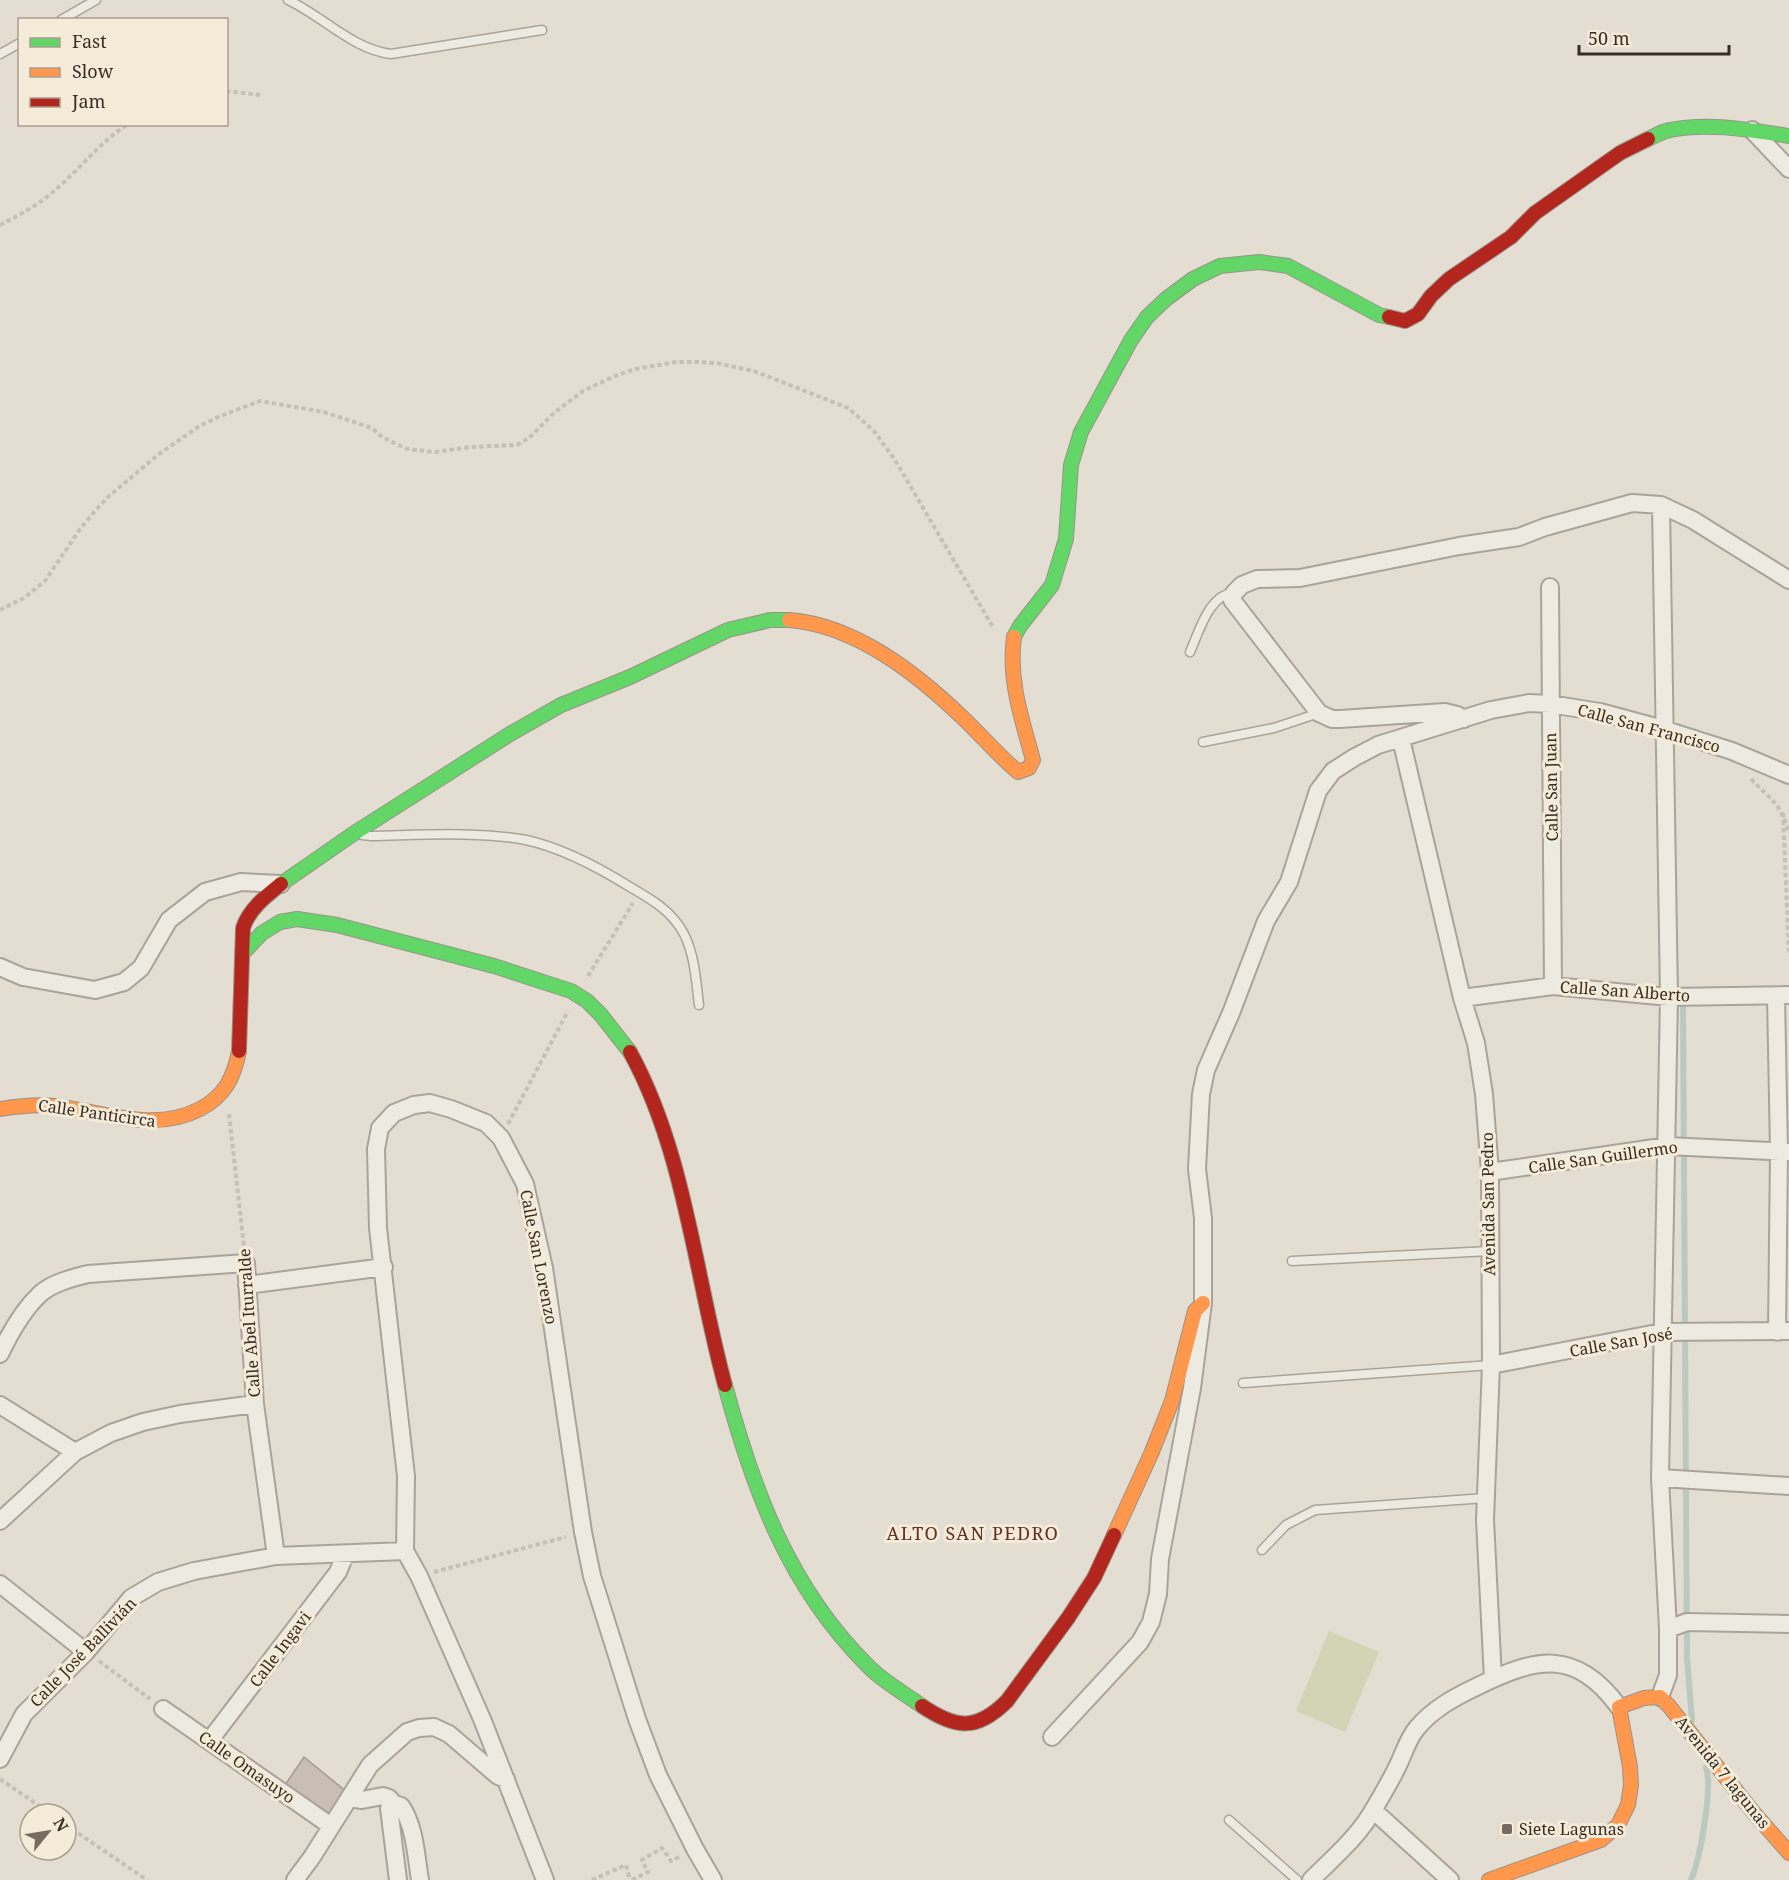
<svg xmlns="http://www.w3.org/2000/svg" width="1789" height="1880" font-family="'Noto Serif',serif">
  <rect width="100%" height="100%" fill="#e4ded2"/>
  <!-- grass -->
  <path fill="#d3d3b5" d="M1329 1631 1379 1652 1345 1732 1296 1711Z"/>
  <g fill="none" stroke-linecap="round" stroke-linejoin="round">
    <!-- stream -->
    <path stroke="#bbcac1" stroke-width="6" d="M1683 1004 1687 1658 1692 1720
      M1691 1880C1700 1859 1713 1788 1706 1767"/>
  </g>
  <!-- building -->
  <path fill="#c8beb3" stroke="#a59a91" stroke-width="1.5" d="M304 1757 348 1793 328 1823 283 1788Z"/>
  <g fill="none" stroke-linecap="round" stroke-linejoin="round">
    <!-- lane casing -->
    <g stroke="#aaa39a" stroke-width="11">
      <path id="lane" d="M288 0C324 17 352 49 391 54L542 30
        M61 20 96 0
        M0 54 20 43
        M1190 652C1199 632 1209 594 1234 593
        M1203 742 1274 728 1319 713
        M362 835 371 836C422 835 476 831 526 840 563 848 598 867 630 887 651 899 672 911 684 934 695 956 696 981 699 1005
        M1292 1261 1490 1251
        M1243 1383 1491 1365
        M1262 1550 1286 1525 1315 1510 1486 1498
        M1229 1820 1297 1880"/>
    </g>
    <!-- street casing -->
    <g stroke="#aaa39a" stroke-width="20">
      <path id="street" d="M1752 130 1789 169
        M1550 587 1553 986
        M1464 719 1457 715 1445 712 1340 719H1332L1319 713 1232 600 1234 593 1242 585 1257 579 1300 578 1459 546 1519 537 1545 527 1632 503 1661 505 1693 520 1789 580
        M1401 739 1462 998 1476 1043 1484 1094 1490 1172 1491 1365 1485 1520 1493 1679
        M0 967 23 977 95 990 124 982 141 968 169 920 205 892 241 882 281 884
        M1776 996 1779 1151 1777 1332
        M1462 998 1553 986 1669 997 1789 995
        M1490 1172 1668 1146 1788 1152
        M247 1285 384 1267
        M0 1354C10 1333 23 1310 40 1294 52 1283 72 1278 88 1274L246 1263 255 1404 276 1556
        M1491 1365 1662 1332 1789 1331
        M0 1405 75 1452
        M1660 1478 1789 1486
        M0 1521 75 1452 111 1433 143 1422 180 1414 255 1404
        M0 1584 86 1652
        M1668 1629 1687 1622 1789 1624
        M1660 1697 1668 1675V1629L1660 1478 1669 997 1661 505
        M163 1709 331 1826
        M1052 1737 1140 1642 1151 1622 1158 1594 1160 1559 1192 1388 1203 1303V1218L1197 1169 1201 1094 1206 1070 1231 1013 1266 921 1289 882 1318 791 1333 771 1355 757 1378 745 1491 710 1529 703 1550 704 1600 712 1663 729 1732 751 1789 775
        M210 1740 338 1572 345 1555
        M0 1759 24 1714 86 1652 131 1598 158 1582 194 1571 276 1556 405 1551
        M349 1798 362 1800 383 1796 389 1798 394 1804 401 1806C415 1826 416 1856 420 1880
        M394 1804 389 1808 398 1880
        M1373 1810 1450 1880
        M295 1880 312 1857 370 1765 407 1732 419 1728 434 1727 449 1734 498 1776 506 1779
        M545 1880 482 1719 419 1576 405 1551 406 1476 378 1228 376 1149 380 1128 394 1113 414 1105 430 1103 451 1109 486 1123 501 1138 525 1184 544 1268 583 1532 592 1576 637 1719 658 1775 695 1849 713 1880
        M1311 1880C1334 1857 1358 1837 1374 1809 1383 1793 1393 1777 1400 1761 1405 1750 1409 1737 1417 1728 1433 1709 1453 1698 1476 1687 1535 1658 1575 1647 1619 1707"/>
    </g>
    <!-- fast casing -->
    <g stroke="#99938a" stroke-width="16">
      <path id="fast" d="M1648 139C1655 136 1663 131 1670 130 1708 122 1751 130 1789 136
        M1014 637 1020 626 1052 585 1066 539 1071 465 1081 432 1131 340 1147 317 1166 299 1193 279 1220 266 1259 262 1288 266 1379 315 1389 317
        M281 884 353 834 510 734 561 705 630 677 728 630 770 620H789
        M242 954 262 933 280 922 297 919 337 925 494 966 571 991 587 1001 601 1015 630 1052
        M725 1385C753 1490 789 1587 867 1665 882 1681 904 1693 922 1706"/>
    </g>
    <!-- slow casing -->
    <g stroke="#99938a" stroke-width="16">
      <path id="slow" d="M789 620C855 625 916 673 962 717 981 735 998 755 1018 772L1029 768 1033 760C1022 719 1008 680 1014 637
        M0 1109C19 1106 36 1104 55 1106 104 1112 154 1133 200 1109 225 1096 234 1077 239 1051
        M1114 1535 1151 1454 1172 1401 1195 1311 1203 1303
        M1489 1880 1601 1840 1618 1825 1628 1805 1631 1785 1630 1767 1619 1707 1644 1698 1660 1697 1669 1706 1754 1813 1789 1853"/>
    </g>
    <!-- jam casing -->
    <g stroke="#99938a" stroke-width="16">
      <path id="jam" d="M1389 317 1405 321 1418 314 1431 296 1449 279 1511 237 1535 213 1620 153 1648 139
        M239 1051 243 928C249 909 266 896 281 884
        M630 1052C685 1152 695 1275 725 1385
        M922 1706C956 1729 977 1731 1007 1701L1068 1618 1094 1578 1114 1535"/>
    </g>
    <!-- path -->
    <path stroke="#c5c1b9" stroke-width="4" stroke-dasharray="4.5 3" stroke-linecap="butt" d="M226 91 260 95
      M0 225C19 215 39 205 55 190 80 169 100 142 128 124
      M0 610 24 598 45 581 80 529 95 511 109 496 159 454 198 427 218 417 260 401 324 412 372 428 382 437 407 449 435 452 471 447 517 445 529 438 554 413 583 391 615 376 635 369 676 362H697L716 363 754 371 848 408 874 431 895 460 994 629
      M1751 779C1771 800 1779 801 1789 832
      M1783 813 1789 955
      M588 976 633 903
      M229 1114 244 1247
      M508 1124 568 1011
      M434 1572 566 1537
      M99 1661 150 1699
      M0 1779 51 1814
      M66 1825 147 1880
      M592 1880 626 1865 630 1880
      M632 1880 648 1872 642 1860 662 1848 671 1861 681 1856"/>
    <!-- lane -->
    <use href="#lane" stroke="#edeae2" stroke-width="8"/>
    <!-- street -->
    <use href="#street" stroke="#edeae2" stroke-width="16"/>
    <!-- fast -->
    <use href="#fast" stroke="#63d668" stroke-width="14"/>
    <!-- slow -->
    <use href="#slow" stroke="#ff974d" stroke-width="14"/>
    <!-- jam -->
    <use href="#jam" stroke="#b3261e" stroke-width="14"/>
  </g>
  <!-- markers -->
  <rect fill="#756b60" stroke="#f4ebd9" stroke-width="2" x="1501" y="1823" width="12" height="12" rx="3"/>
  <g text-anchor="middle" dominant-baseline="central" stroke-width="6" stroke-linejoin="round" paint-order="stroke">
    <!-- street labels -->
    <g font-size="16" fill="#392d22" stroke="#f4ebd9">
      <text transform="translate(1649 728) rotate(15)">Calle San Francisco</text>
      <text transform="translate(1551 787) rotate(-91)">Calle San Juan</text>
      <text transform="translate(1625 991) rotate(4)">Calle San Alberto</text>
      <text transform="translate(97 1113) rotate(8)">Calle Panticirca</text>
      <text transform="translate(1603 1157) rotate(-8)">Calle San Guillermo</text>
      <text transform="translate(1488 1204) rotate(-91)">Avenida San Pedro</text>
      <text transform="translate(539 1257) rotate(79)">Calle San Lorenzo</text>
      <text transform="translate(249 1323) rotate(-94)">Calle Abel Iturralde</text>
      <text transform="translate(1621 1342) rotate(-10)">Calle San José</text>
      <text transform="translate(280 1649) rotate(-53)">Calle Ingavi</text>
      <text transform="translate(83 1652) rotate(-46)">Calle José Ballivián</text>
      <text transform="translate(247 1767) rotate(35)">Calle Omasuyo</text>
      <text transform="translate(1723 1772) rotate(51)">Avenida 7 lagunas</text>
    </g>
    <!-- poi labels -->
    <g font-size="16" fill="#392d22" stroke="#f4ebd9" text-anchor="start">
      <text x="1519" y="1829">Siete Lagunas</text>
    </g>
    <!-- neighbourhood labels -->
    <g font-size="18" letter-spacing="1.5" fill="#633024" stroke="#f4ebd9">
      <text x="973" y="1533">ALTO SAN PEDRO</text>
    </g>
  </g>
  <!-- legend -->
  <rect x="18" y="18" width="210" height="108" fill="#f4ebd9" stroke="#a99f90" stroke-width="1.5"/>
  <rect x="30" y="38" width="30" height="9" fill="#63d668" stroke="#a99f90" stroke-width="1.5"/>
  <text x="72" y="48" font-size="18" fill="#392d22">Fast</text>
  <rect x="30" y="68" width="30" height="9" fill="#ff974d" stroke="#a99f90" stroke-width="1.5"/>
  <text x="72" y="78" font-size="18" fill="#392d22">Slow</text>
  <rect x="30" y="98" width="30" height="9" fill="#b3261e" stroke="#a99f90" stroke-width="1.5"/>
  <text x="72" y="108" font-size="18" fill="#392d22">Jam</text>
  <!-- north arrow -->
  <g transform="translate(48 1832) rotate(60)"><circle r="28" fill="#f4ebd9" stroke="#a99f90" stroke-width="1.5"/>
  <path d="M0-4.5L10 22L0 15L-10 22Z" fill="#756b60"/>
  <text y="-9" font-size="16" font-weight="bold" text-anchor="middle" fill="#392d22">N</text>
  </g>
  <!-- scale -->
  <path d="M1579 45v9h150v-9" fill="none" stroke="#392d22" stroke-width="3"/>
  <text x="1588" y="45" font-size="18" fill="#392d22" stroke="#f4ebd9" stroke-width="4.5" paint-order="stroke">50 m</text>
</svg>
